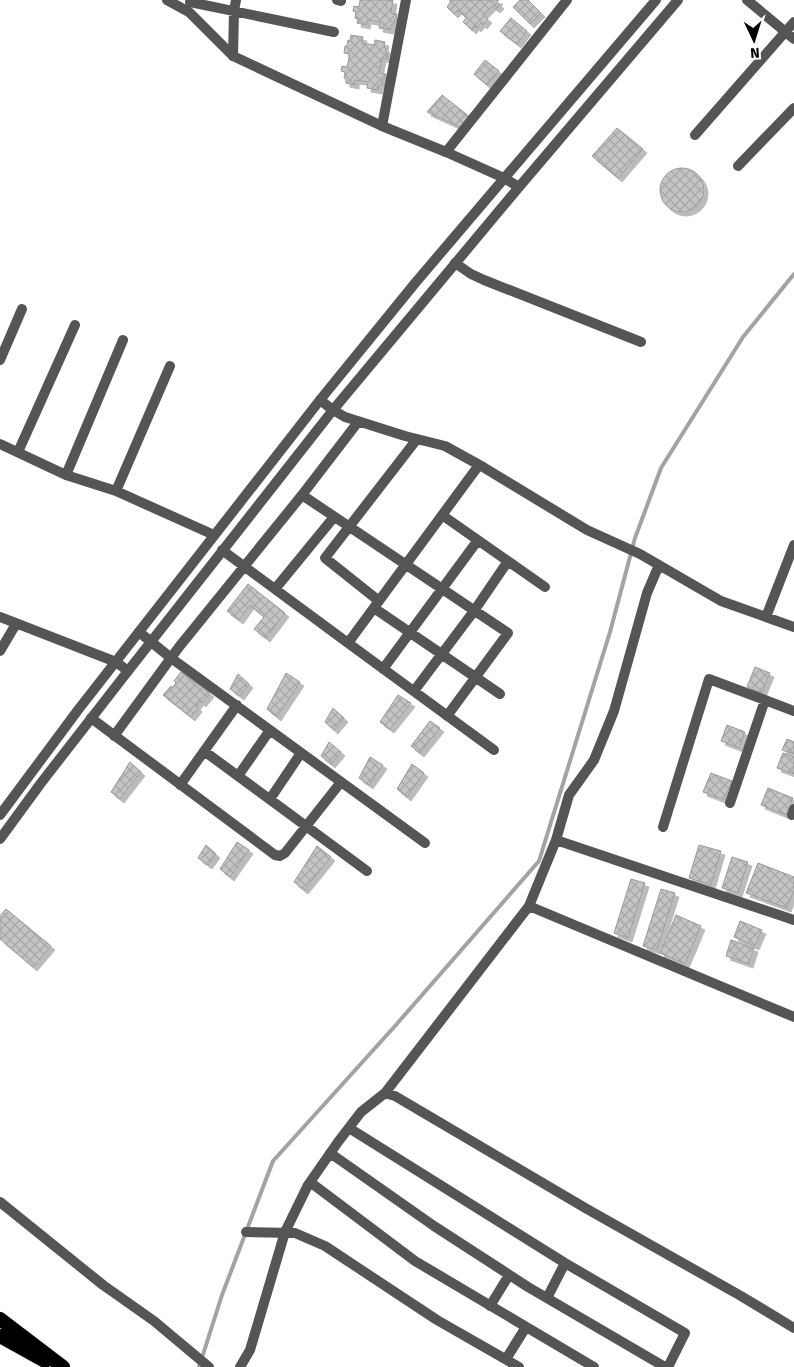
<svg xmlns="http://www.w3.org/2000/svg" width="794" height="1367" font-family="'Fira Sans',sans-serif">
  <defs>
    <pattern id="building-cross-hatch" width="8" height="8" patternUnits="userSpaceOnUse" patternTransform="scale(1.25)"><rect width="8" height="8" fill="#c4c4c4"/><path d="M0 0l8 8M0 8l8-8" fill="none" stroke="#a7a7a7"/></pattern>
    <filter id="shadow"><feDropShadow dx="4" dy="4" stdDeviation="0" flood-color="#0004"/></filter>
  </defs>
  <rect width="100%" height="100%" fill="#fff"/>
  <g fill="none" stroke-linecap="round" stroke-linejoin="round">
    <!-- stream -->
    <path stroke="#a3a3a3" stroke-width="4" d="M199 1367 222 1295 273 1161 395 1026 539 861 610 632 635 538 661 468 743 337 794 274"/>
  </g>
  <!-- building -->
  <path fill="url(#building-cross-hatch)" stroke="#999" filter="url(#shadow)" d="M360 0H393L391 13 397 14 396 19H395L393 25H391L390 30 379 28 380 22 367 20 366 25 357 23 358 19 355 18 356 12 353 11 354 6 359 7Z
    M450 0H499L497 2 500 5 496 9 492 6 483 15 488 19 483 25 481 23 477 28 475 26 472 30 463 22 466 18 458 10 454 14 447 7 450 3Z
    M520 0H528L541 13 530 24 513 7Z
    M511 18 527 31 517 44 500 31Z
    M351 35 363 37 362 43 374 45 375 40 385 42 384 47 386 49V53L388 54 387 59 382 58 379 73 386 74 385 79H383L382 85H379L378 90 367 88 368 82 355 80V85L346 83V79L344 78 345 72 341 71 342 66 347 67 350 54 344 53 345 46H347L348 40 350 41Z
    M485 60 499 71 487 85 474 74Z
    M442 95 470 117 462 128 427 112Z
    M617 128 643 149 618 178 592 156Z
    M660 190a22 22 0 1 1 44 0a22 22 0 1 1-44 0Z
    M248 584 285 613 266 638 254 629 264 617 250 605 239 620 227 611Z
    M755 667 770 673 762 693 747 687Z
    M181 672 210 693 202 703 200 701 196 706 198 708 191 717 163 695 171 686 172 688 176 683 174 681Z
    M286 673 300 682 277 717 267 709Z
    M238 674 249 684 240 696 230 689Z
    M398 695 411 703 390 729 380 722Z
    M333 708 344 718 334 730 325 722Z
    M430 721 440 728 420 753 411 746Z
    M727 725 745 732 739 748 721 741Z
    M787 739 794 742V754L782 750Z
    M329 742 341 752 331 764 321 756Z
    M783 753 794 757V774L777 768Z
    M370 757 383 765 369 785 359 778Z
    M130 762 141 772 120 799 111 792Z
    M412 764 424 773 407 797 397 789Z
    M711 773 732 781 724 800 703 792Z
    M768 788 793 798 786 815 761 805Z
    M237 842 249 850 230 877 220 869Z
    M206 845 216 854 208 865 198 858Z
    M699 845 721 851 711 885 689 878Z
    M317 846 331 857 304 890 294 882Z
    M732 857 748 862 738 893 722 888Z
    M758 863 794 877V890L787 908 746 893Z
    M631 879 645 883 628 938 614 933Z
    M661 889 675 893 657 950 643 946Z
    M6 909 51 946 33 967 0 939V916Z
    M676 915 701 926 685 964 660 953Z
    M740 921 762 930 755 946 734 937Z
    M731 940 754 948 749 964 726 956Z"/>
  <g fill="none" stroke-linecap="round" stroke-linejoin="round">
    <!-- trunk casing -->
    <g stroke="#dbdbdb" stroke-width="15">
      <path id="trunk" d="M0 1319 63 1367
        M0 1336 45 1361"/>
    </g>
    <!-- minor -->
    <path stroke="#555" stroke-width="10" d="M337 0 341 1
      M747 0 794 39
      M190 2 334 32
      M233 56 234 11 236 0
      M382 126 406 0
      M695 135 794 22
      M446 152 567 0
      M738 166 794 108
      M455 263 471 274 484 280 641 342
      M0 360 22 309
      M320 400 333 410 345 417 405 436 445 446 483 467 587 530 640 554 721 601 794 627
      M0 444 66 475 116 491 214 535
      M18 452 75 325
      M66 475 123 340
      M116 491 170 366
      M302 495 508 633 447 716
      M442 515 545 587
      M222 550 348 643 494 750
      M659 565 647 593 614 711 594 760 569 795 556 840 529 906 794 1017
      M275 589 334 517
      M379 601 325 558 417 439
      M374 608 500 694
      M0 617 116 662 128 671
      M766 617 794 545
      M139 632 171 658 425 843
      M348 643 479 465
      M0 651 16 624
      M383 669 478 540
      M414 691 474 611 508 561
      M91 718 275 855 280 856 285 853 341 782
      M114 736 179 647 302 495 358 422
      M204 751 367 871
      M238 776 270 730
      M180 785 237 705
      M270 799 301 753
      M730 803 765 700
      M792 815 794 809
      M663 827 709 679 794 711
      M556 840 794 920
      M385 1093 395 1096 587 1209 741 1296 794 1328
      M349 1128 565 1263 685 1333 668 1367
      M330 1153 434 1226 528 1287 665 1367
      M310 1182 415 1261 594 1367
      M0 1202 103 1285 154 1321 209 1367
      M246 1232 295 1233 325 1246 437 1320 519 1367
      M547 1298 565 1263
      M490 1306 509 1275
      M506 1359 526 1327
      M240 1367 250 1350 285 1232 308 1185 338 1142 361 1112 385 1093 529 906"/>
    <!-- tertiary -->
    <path stroke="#555" stroke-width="10" d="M167 0 189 12 233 56 382 126 446 152 504 178 519 187
      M0 815 78 710 320 400 416 282 656 0
      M0 839 41 783 128 671 333 410 519 187 678 0"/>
    <!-- trunk -->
    <use href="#trunk" stroke="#000" stroke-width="14"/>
  </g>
  <!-- north arrow -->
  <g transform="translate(754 40) rotate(176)" stroke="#ffffff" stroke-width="4" paint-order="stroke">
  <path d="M0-4L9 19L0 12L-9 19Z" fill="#000000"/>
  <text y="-8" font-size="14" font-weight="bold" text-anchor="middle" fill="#000000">N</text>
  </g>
</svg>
